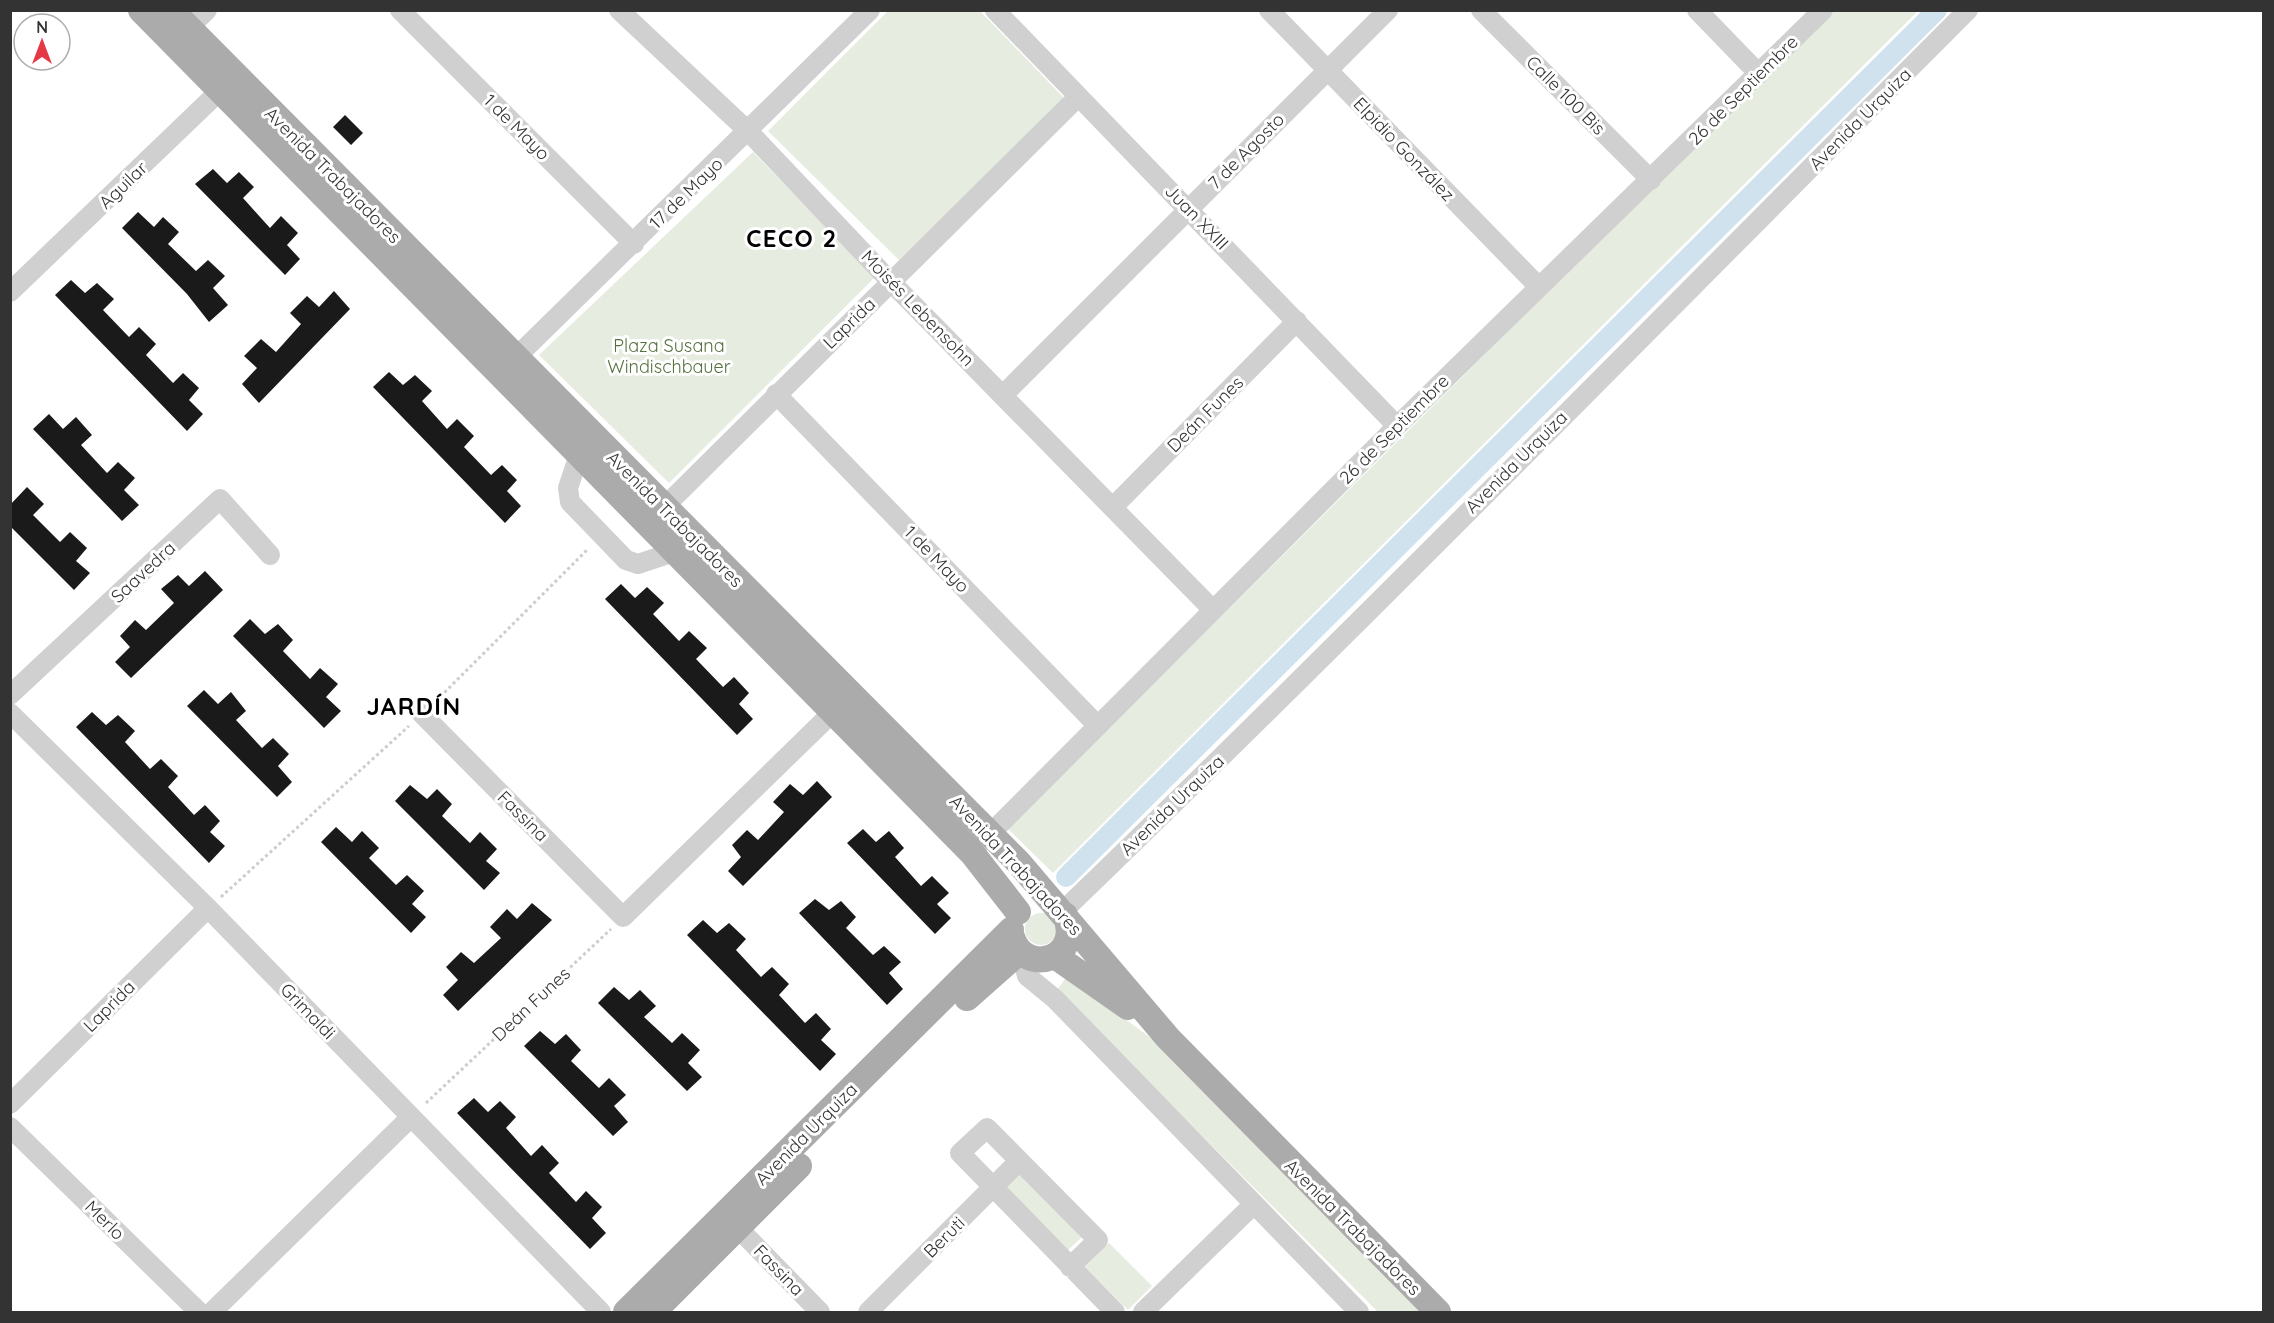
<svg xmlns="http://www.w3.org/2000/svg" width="2274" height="1323" font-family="Quicksand,sans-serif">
  <rect width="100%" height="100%" fill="#fff"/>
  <!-- green -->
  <path fill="#e6ecdf" d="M888 11H980L1066 100 899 260 768 131Z
    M1830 11H1918L1053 873 1008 829Z
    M753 152 875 277 669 483 539 355Z
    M1025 929a16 16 0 1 1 32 0a16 16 0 1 1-32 0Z
    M1067 976 1159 1044 1425 1312H1378L1057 990Z
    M1019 1172 1082 1237 1066 1252 1004 1187Z
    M1109 1243 1152 1286 1128 1310 1085 1267Z"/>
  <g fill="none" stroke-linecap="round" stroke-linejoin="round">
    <!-- canal -->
    <path stroke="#cfe2ee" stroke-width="20" d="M1066 877 1937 10"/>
  </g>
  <!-- building -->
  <path fill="#1a1a1a" d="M345 115 363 133 351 145 333 127Z
    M213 169 227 183 239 172 254 187 243 198 270 228 281 216 298 233 287 245 300 259 285 275 195 184Z
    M138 212 154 227 163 217 179 232 168 244 196 271 208 260 225 276 213 288 228 305 209 322 187 294 122 228Z
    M71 280 85 293 97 283 114 299 103 310 129 337 139 327 156 344 146 355 173 383 183 373 199 388 189 400 203 414 187 431 55 295Z
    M334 291 350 309 259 403 242 384 257 368 244 356 261 339 276 352 301 324 290 313 307 296 319 307Z
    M389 372 403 385 415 375 432 391 422 401 447 429 457 419 474 436 464 447 491 475 502 465 517 480 507 491 521 506 505 523 373 387Z
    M49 414 63 429 76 417 92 435 81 445 107 473 118 462 135 478 124 490 139 505 122 521 33 429Z
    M27 487 44 504 33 515 60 542 70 532 87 548 76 561 90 573 74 590 10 526V505Z
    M205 571 223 590 131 678 115 662 130 647 120 636 135 620 146 630 174 603 161 589 178 575 189 586Z
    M621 584 635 598 647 587 664 603 653 614 679 641 689 631 707 648 696 659 723 687 734 677 749 693 739 704 753 719 737 735 605 599Z
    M250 619 265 634 278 624 293 640 283 651 310 679 320 668 338 684 326 697 341 711 324 728 233 636Z
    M204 690 218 704 231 692 246 711 236 720 262 748 273 738 289 754 278 766 292 782 277 797 187 706Z
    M92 712 106 725 118 715 135 731 125 742 150 769 161 759 178 776 168 787 194 815 205 805 220 821 210 832 225 846 209 863 76 727Z
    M817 781 832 797 743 886 728 871 741 857 732 845 747 830 758 840 784 812 773 802 790 784 803 795Z
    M410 785 427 799 437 789 452 804 442 816 470 843 480 832 497 849 486 861 500 873 484 890 395 801Z
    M336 827 352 842 362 831 379 848 369 858 396 885 407 875 424 891 412 904 426 917 411 933 321 842Z
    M863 829 876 842 889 831 904 848 895 857 921 886 932 876 949 893 937 904 951 918 935 934 847 843Z
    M815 899 829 910 841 901 856 917 846 928 873 955 884 946 901 962 889 973 903 989 887 1005 799 913Z
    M532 903 552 920 458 1011 443 995 458 980 446 967 461 952 474 963 501 938 490 927 507 909 517 919Z
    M703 920 717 933 729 923 746 939 736 950 761 977 772 967 789 984 779 995 805 1023 816 1013 831 1029 821 1040 836 1054 820 1071 687 935Z
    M614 987 629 1000 640 990 656 1006 644 1017 672 1043 682 1033 700 1050 688 1063 702 1077 687 1091 598 1003Z
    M540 1031 555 1044 566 1034 581 1050 571 1061 599 1088 609 1078 626 1095 614 1106 628 1122 613 1136 524 1046Z
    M474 1098 488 1112 500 1101 516 1117 506 1128 531 1156 542 1145 559 1163 549 1173 576 1202 586 1191 602 1207 592 1218 606 1233 590 1249 457 1113Z"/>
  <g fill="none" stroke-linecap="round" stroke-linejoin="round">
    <!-- path -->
    <path stroke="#cdcdcd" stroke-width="3" stroke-dasharray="3 3" stroke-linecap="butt" d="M436 701 588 549
      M221 897 409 726
      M426 1103 611 929"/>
    <!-- minor -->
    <path stroke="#d0d0d0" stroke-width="20" d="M400 10 634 244
      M619 10 749 132 891 282 1213 610
      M995 10 1397 426
      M1269 10 1539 287
      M1481 10 1651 180
      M1697 10 1759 74
      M178 38 207 10
      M10 292 229 82
      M507 366 870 10
      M776 394 1097 725
      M1003 395 1388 10
      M579 455 568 488 570 502 626 560 638 564 674 552
      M1113 507 1297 321
      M655 516 1078 97
      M10 695 220 499 270 555
      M10 713 208 908 601 1312
      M422 714 623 917 833 712 843 705
      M982 842 1397 426 1823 10
      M1062 912C1369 616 1667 311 1968 10
      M1021 952 1027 976 1055 999 1359 1312
      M10 1104 208 908
      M10 1127 199 1312
      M738 1228 820 1312
      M1070 1267 1098 1240 987 1128 960 1153 1115 1312
      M212 1312 411 1117
      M868 1312 1019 1161
      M1143 1312 1252 1206"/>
    <!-- major -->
    <path stroke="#ababab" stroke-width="26" d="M141 10 972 853 1018 912
      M171 10 1019 863 1168 1038 1438 1312
      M1012 937C1025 978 1084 958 1065 915
      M1055 956 1128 1007
      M967 998 1020 951
      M626 1312 1011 930
      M653 1312 799 1166"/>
  </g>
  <g text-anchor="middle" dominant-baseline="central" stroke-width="6" stroke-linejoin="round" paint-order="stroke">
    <!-- street labels -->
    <g font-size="18" fill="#333" stroke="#fff">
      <text transform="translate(1743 90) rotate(-45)">26 de Septiembre</text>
      <text transform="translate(1566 95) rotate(45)">Calle 100 Bis</text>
      <text transform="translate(1860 119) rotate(-45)">Avenida Urquiza</text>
      <text transform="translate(517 127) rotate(45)">1 de Mayo</text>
      <text transform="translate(1404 149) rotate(46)">Elpidio González</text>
      <text transform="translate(1246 151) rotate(-45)">7 de Agosto</text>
      <text transform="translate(333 175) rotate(45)">Avenida Trabajadores</text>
      <text transform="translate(123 185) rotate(-44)">Aguilar</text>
      <text transform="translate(686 193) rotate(-44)">17 de Mayo</text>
      <text transform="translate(1197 217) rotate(46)">Juan XXIII</text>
      <text transform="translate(918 308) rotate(46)">Moisés Lebensohn</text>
      <text transform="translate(849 323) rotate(-44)">Laprida</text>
      <text transform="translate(1205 414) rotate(-45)">Deán Funes</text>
      <text transform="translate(1394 429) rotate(-45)">26 de Septiembre</text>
      <text transform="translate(1516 462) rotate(-45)">Avenida Urquiza</text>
      <text transform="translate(675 519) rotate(45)">Avenida Trabajadores</text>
      <text transform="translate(937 559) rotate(46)">1 de Mayo</text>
      <text transform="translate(143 572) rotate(-43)">Saavedra</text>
      <text transform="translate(1172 805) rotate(-44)">Avenida Urquiza</text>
      <text transform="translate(523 816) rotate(45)">Fassina</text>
      <text transform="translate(1016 865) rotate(47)">Avenida Trabajadores</text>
      <text transform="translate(531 1004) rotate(-43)">Deán Funes</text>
      <text transform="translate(109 1006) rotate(-45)">Laprida</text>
      <text transform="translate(308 1011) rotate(46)">Grimaldi</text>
      <text transform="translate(806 1134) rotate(-45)">Avenida Urquiza</text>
      <text transform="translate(105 1220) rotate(45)">Merlo</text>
      <text transform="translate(1353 1227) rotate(45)">Avenida Trabajadores</text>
      <text transform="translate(944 1237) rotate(-45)">Beruti</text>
      <text transform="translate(779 1270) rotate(46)">Fassina</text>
    </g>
    <!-- park labels -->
    <g font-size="18" fill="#56703f" stroke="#fff">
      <text x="669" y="345">Plaza Susana<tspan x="669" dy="21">Windischbauer</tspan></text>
    </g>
    <!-- district labels -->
    <g font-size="24" font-weight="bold" letter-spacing="1.5" fill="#000" stroke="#fff">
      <text x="792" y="238">CECO 2</text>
      <text x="414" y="706">JARDÍN</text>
    </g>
  </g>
  <!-- border -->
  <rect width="2274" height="1323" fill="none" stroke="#333333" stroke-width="24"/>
  <!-- north arrow -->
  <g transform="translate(42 42)"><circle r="28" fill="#ffffff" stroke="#adadad" stroke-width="1.5"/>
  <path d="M0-4.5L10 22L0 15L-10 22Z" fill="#e63946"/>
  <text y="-9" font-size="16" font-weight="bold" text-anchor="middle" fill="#333333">N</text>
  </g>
</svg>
